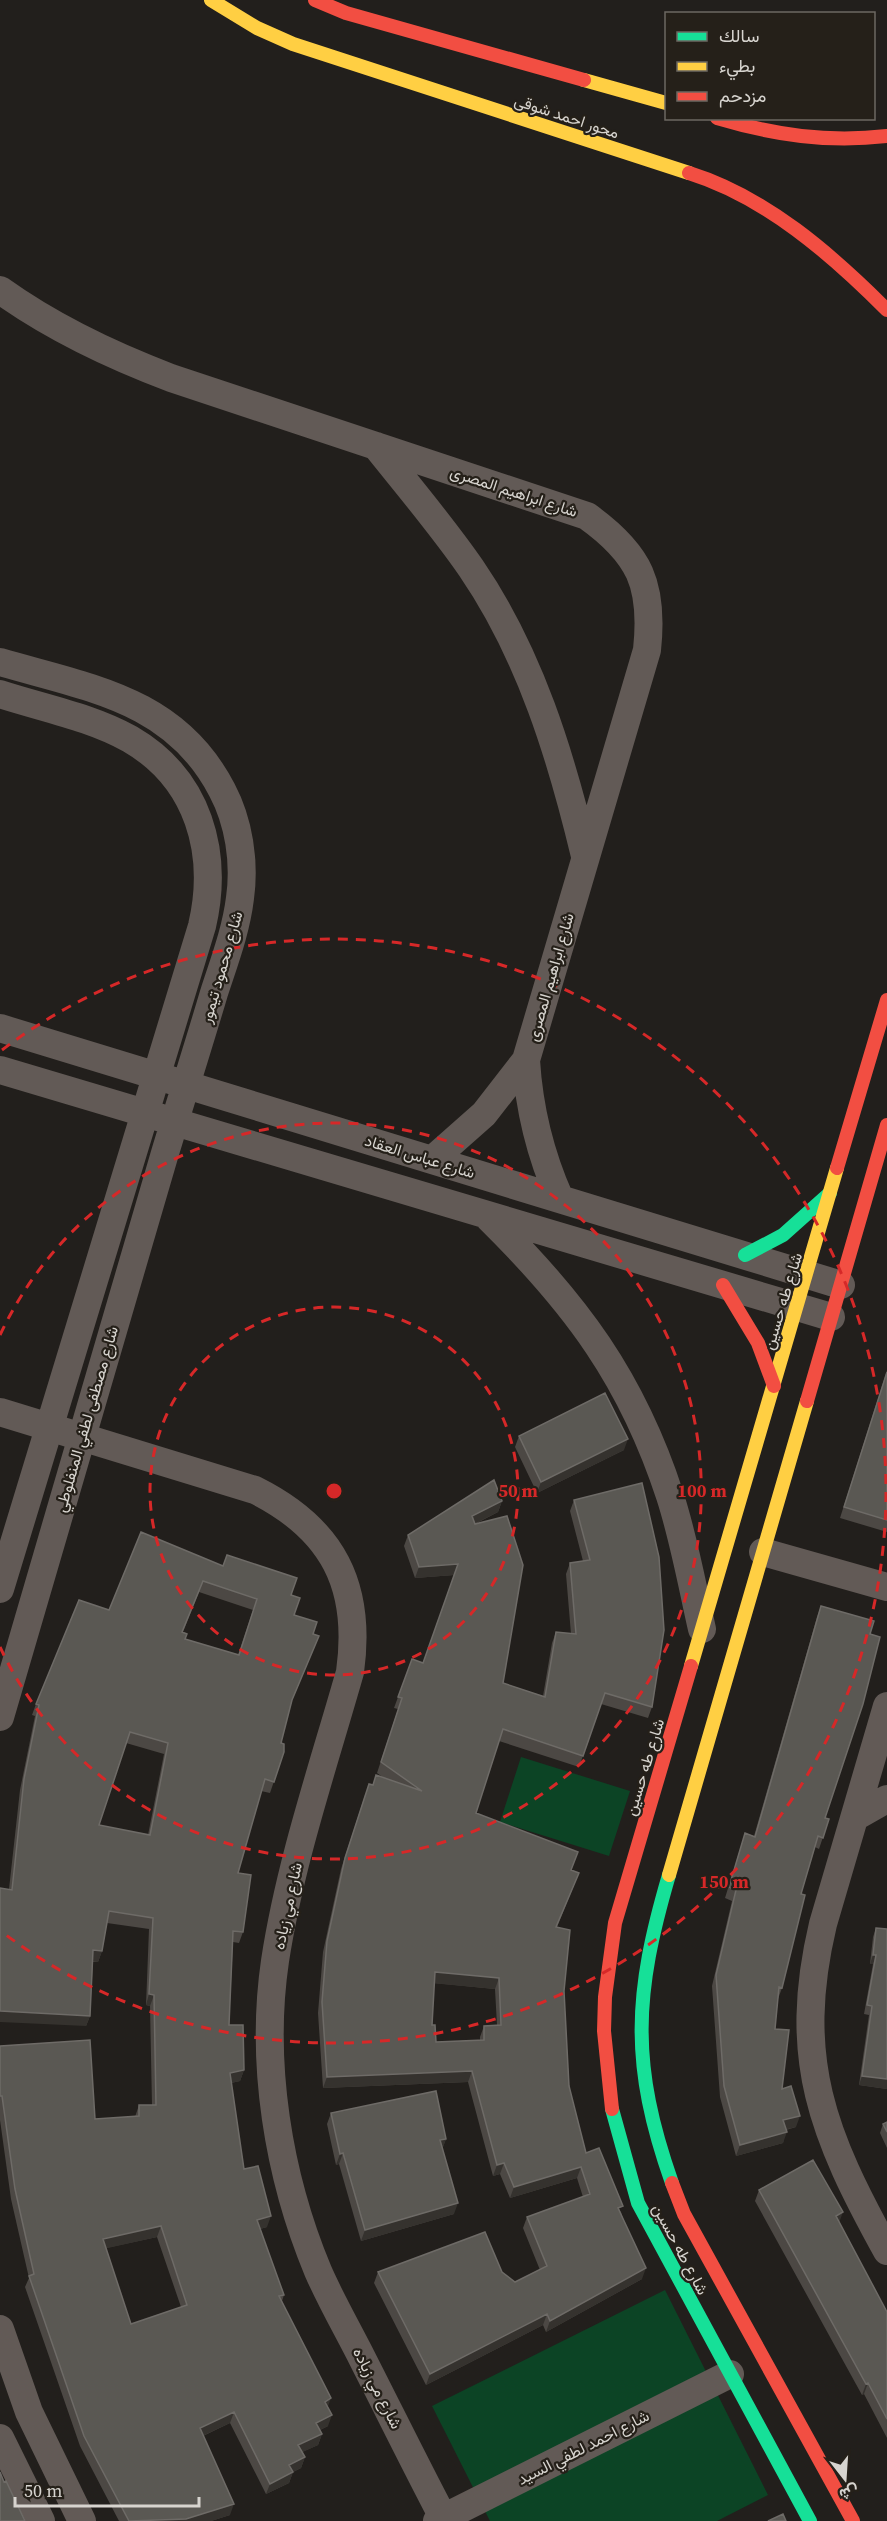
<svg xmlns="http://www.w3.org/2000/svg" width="887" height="2521" font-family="'Source Serif 4',Vazirmatn,serif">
  <rect width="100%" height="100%" fill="#221f1c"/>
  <!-- grass -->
  <path fill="#0c4425" d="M521 1757 630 1791 609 1856 500 1822Z
    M665 2290 768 2495 717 2521H490L432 2406Z"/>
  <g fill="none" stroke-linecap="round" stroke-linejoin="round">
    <!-- street -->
    <path stroke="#625a56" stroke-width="28" d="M0 290C53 328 110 355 171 378L587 516C640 554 654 585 647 650L526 1060 484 1114 432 1160
      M376 446C408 486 442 526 471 568 530 654 561 756 585 856
      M0 662C89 688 175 699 222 790 239 822 245 862 240 898 236 931 224 962 214 993 198 1047 181 1100 165 1153 109 1341 54 1529 0 1717
      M0 694C43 708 91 717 130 739 199 779 219 853 202 926L0 1589
      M0 1028 841 1285
      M526 1060C529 1109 540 1154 560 1199
      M0 1070 831 1317
      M489 1218C576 1304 632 1379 670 1496 684 1539 692 1585 702 1629
      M0 1412 255 1490C333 1529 362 1586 350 1672 323 1767 290 1863 275 1961 260 2063 278 2175 318 2271 331 2301 348 2330 363 2360 390 2413 417 2468 445 2521
      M763 1552 887 1587
      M887 1706 823 1924C791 2059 823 2135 887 2251
      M855 1817 887 1799
      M0 2329 29 2412 82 2521
      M0 2438 41 2521
      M437 2521 730 2374"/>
    <!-- fast -->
    <path stroke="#16e098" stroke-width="14" d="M745 1255 783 1235 830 1193
      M669 1875C634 1994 630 2064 672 2183
      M612 2109 638 2203 810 2521"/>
    <!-- slow -->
    <path stroke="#ffcf43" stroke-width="14" d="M211 0 257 28 293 44 689 173
      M584 80 666 103
      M691 1666 837 1168
      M669 1875 807 1401"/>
    <!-- jam -->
    <path stroke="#f24e42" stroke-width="14" d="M315 0 346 13 584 80
      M717 118C774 135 828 143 887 136
      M689 173C766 197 831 254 887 310
      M837 1168 887 1000
      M723 1285 758 1343 774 1386
      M807 1401 887 1125
      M612 2109 604 2031 605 1997 615 1923 691 1666
      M672 2183 684 2214 853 2521"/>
  </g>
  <!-- wall -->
  <path fill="#4c4844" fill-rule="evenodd" d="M887 1370V1532L840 1518Z
    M519 1436 624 1450 537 1493 515 1447Z
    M574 1500 652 1707 648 1718 601 1704 579 1767 499 1741 476 1813 571 1870 579 1873 557 1927 564 1991 569 2086 586 2153 621 2212 642 2279 546 2332 543 2325 426 2385 374 2283 378 2272H502L515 2282 540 2270 523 2228 527 2217 583 2197 577 2178 510 2198 500 2174 493 2176 468 2082 323 2088 318 2013 323 1952 341 1869 365 1795 373 1785 384 1778 377 1773 398 1709 394 1708 412 1659 423 1663 454 1575 415 1578 404 1546 408 1535 502 1501 498 1512 475 1524 503 1683 543 1696 552 1643 556 1632 571 1634 566 1574 570 1563 583 1561 570 1511ZM434 1983 495 1989 497 2025 484 2026 480 2037V2040L436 2042 432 2025Z
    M141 1532 291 1595 294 1615 313 1634 319 1636 291 1703 281 1743 284 1752 270 1793 261 1791 238 1873 243 1932 239 1943 233 1942 229 2025 244 2070 240 2081 231 2083 244 2169 267 2227 260 2229 284 2295 282 2301 328 2408V2426L320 2430 322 2434 318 2445 302 2452 305 2457 301 2468 293 2472 289 2483 266 2494 230 2423 203 2436 230 2515 211 2521H119L80 2446 25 2287 29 2278 11 2199 0 2120V2046L95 2119 135 2117 139 2105H152L150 2006 146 2005 149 1929 107 1923 102 1951 98 1962H93L90 2016 86 2026 9 1889 20 1790 35 1716 32 1715 36 1704 109 1610ZM199 1592 253 1610 238 1655 185 1639 183 1632ZM126 1743 164 1754 148 1835 99 1825ZM157 2237 181 2307 131 2324 106 2248Z
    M821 1606 870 1634 825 1818 829 1819 819 1849 815 1847 801 1894 782 1988 778 1999 775 2029 782 2089 796 2127 786 2130 783 2143 736 2156 720 2097 712 1986 732 1901 725 1898 745 1833 754 1836 817 1617Z
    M876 1928 887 1929V2089L859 2085 869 2015 864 2014 873 1964H870L873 1937Z
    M331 2113 446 2139 442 2149 454 2214 361 2241 339 2164 336 2165 327 2124Z
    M887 2122V2148L880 2133 883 2124Z
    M759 2190 839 2222 887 2312V2438L864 2394 862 2395 755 2201Z"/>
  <!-- shaded-wall -->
  <path fill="#35322e" d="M628 1439 624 1450 537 1493 541 1482Z
    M502 1501 498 1512 468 1527 472 1516Z
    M458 1564 454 1575 415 1578 419 1567Z
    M93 1950 102 1951 98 1962 89 1961Z
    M873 1955H876L873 1964H870Z
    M435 1972 499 1978 495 1989 431 1983Z
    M149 1994 154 1995 150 2006 146 2005Z
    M0 2011 90 2016 86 2026 0 2022Z
    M244 2070 240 2081 226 2084 230 2073Z
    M472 2071 468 2082 323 2088 327 2077Z
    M862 2076 887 2079V2089L859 2085Z
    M800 2116 796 2127 779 2131 783 2120Z
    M787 2132 783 2143 736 2156 740 2145Z
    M446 2139 442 2150 440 2140Z
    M343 2153 339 2164 336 2165 340 2154Z
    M504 2163 500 2174 493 2176 497 2165Z
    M581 2167 577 2178 510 2198 514 2187Z
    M458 2203 454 2214 361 2241 365 2230Z
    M843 2212 839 2223 836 2216Z
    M271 2216 267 2227 253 2231 257 2220Z
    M161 2226 157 2237 99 2250 103 2239Z
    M646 2268 642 2279 546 2332 550 2321Z
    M547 2314 543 2325 426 2385 430 2374Z
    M868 2383 864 2394 862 2395 866 2384Z
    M331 2398 327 2409 325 2402Z
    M234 2412 230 2423 196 2439 200 2428Z
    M332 2415 328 2426 312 2434 316 2423Z
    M322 2434 318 2445 294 2456 298 2445Z
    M305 2457 301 2468 285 2476 289 2465Z
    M293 2472 289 2483 266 2494 270 2484Z
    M234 2504 230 2515 211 2521H129Z"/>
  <!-- building -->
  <path fill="#5a5853" stroke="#6e6b67" stroke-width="1.5" fill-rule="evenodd" d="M887 1372V1520L844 1507Z
    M605 1393 628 1439 541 1482 519 1436Z
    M494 1480 502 1501 472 1516 475 1524 507 1516 523 1565 503 1683 545 1697 556 1632 576 1634 570 1563 590 1560 574 1500 642 1483 659 1557 664 1630 652 1707 605 1693 583 1756 503 1729 476 1813 578 1852 571 1870 579 1873 556 1927 570 1930 564 1991 569 2086 586 2153 599 2148 623 2206 618 2208 646 2268 550 2321 547 2314 430 2374 378 2272 485 2232 502 2272 515 2282 547 2266 527 2217 590 2194 581 2167 514 2187 504 2163 497 2165 472 2071 327 2077 322 2002 327 1941 345 1858 369 1784 373 1785 376 1775 422 1791 381 1762 402 1698 398 1697 412 1659 423 1663 458 1564 419 1567 408 1535ZM435 1972 499 1978 501 2025 484 2026V2040L436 2042 435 2025H432Z
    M141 1532 223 1566 227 1555 297 1578 291 1595 300 1598 294 1615 317 1622 313 1634 319 1636 292 1700 281 1743 284 1744V1752L274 1782 265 1779 238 1873 251 1875 243 1932 233 1931 229 2025H243L244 2070 230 2073 244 2169 258 2166 271 2216 257 2220 284 2295 279 2296 331 2398 325 2402 332 2415 316 2423 322 2434 298 2445 305 2457 289 2465 293 2472 270 2484 234 2412 200 2428 234 2504 186 2519 129 2521 84 2436 29 2276 34 2274 15 2189 2 2096H0V2046L90 2040 95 2119 139 2116V2105H156L154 1995 149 1994 153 1918 109 1911 102 1951 93 1950 90 2016 0 2011V1888L12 1890 24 1779 39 1705 36 1704 79 1600 109 1610ZM203 1581 257 1599 239 1655 185 1639 187 1634 182 1632ZM130 1732 168 1743 150 1835 99 1825ZM161 2226 187 2305 131 2324 103 2239Z
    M821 1606 874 1621 870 1634 880 1637 863 1704 825 1818 829 1819 823 1838 818 1836 801 1894 805 1895 782 1988 779 1987 775 2029 789 2030 782 2089 791 2086 800 2116 783 2120 787 2132 740 2145 724 2086 716 1975 736 1890 729 1887 745 1833 755 1837Z
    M876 1928 887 1929V2079L862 2076 872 2006 867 2005 876 1955H873Z
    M436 2091 446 2139 440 2140 458 2203 365 2230 343 2153 340 2154 331 2113Z
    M887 2122V2132L883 2124Z
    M813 2160 843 2212 836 2216 887 2312V2419L868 2383 866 2384 759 2190Z
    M0 2472 4 2482 6 2481 25 2521H0Z
    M783 2514 786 2521H768Z"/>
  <!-- distance rings -->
  <g fill="none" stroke="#d62828" stroke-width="3" stroke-dasharray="10 8">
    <circle cx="334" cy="1491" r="184"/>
    <path d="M0 1335A368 368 0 1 1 0 1647"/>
    <path d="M2 1050A552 552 0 1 1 2 1932"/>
  </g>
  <g text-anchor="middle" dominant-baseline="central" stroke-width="4.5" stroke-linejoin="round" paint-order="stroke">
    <!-- street labels -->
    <g font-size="16" fill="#d7d4cf" stroke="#252019">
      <text transform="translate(567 116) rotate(18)">محور احمد شوقى</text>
      <text transform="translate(514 491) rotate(18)">شارع ابراهيم المصرى</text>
      <text transform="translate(221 967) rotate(-74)">شارع محمود تيمور</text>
      <text transform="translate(550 977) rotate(-74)">شارع ابراهيم المصرى</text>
      <text transform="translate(420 1156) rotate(17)">شارع عباس العقاد</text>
      <text transform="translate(782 1301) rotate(-73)">شارع طه حسين</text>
      <text transform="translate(86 1419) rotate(-74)">شارع مصطفى لطفي المنفلوطي</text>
      <text transform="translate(644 1767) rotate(-73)">شارع طه حسين</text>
      <text transform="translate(287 1906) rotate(-78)">شارع مي زياده</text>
      <text transform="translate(681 2249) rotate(62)">شارع طه حسين</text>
      <text transform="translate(378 2388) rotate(63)">شارع مي زياده</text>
      <text transform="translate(583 2447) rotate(-27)">شارع احمد لطفي السيد</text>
    </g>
  </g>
  <circle cx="334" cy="1491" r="9" fill="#d62828" stroke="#252019" stroke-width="3"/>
  <g font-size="18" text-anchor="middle" font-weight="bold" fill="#d62828" stroke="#252019" stroke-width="4.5" stroke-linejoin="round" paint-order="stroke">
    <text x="518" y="1497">50 m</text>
    <text x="702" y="1497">100 m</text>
    <text x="724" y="1888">150 m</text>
  </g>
  <!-- legend -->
  <rect x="665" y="12" width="210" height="108" fill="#252019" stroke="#6c6862" stroke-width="1.5"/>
  <rect x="677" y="32" width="30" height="9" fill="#16e098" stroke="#6c6862" stroke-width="1.5"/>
  <text x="719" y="42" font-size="18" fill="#d7d4cf">سالك</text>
  <rect x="677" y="62" width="30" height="9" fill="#ffcf43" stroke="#6c6862" stroke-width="1.5"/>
  <text x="719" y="72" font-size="18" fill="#d7d4cf">بطيء</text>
  <rect x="677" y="92" width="30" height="9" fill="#f24e42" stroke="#6c6862" stroke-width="1.5"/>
  <text x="719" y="102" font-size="18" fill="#d7d4cf">مزدحم</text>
  <!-- north arrow -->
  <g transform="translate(845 2479) rotate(163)" stroke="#252019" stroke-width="4.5" paint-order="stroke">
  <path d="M0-4.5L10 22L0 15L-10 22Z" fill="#d7d4cf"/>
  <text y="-9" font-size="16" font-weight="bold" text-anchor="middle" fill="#d7d4cf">ش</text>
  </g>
  <!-- scale -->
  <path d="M15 2497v9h184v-9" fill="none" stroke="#d7d4cf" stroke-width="3"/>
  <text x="24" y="2497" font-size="18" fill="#d7d4cf" stroke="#252019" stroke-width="4.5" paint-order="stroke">50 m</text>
</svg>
